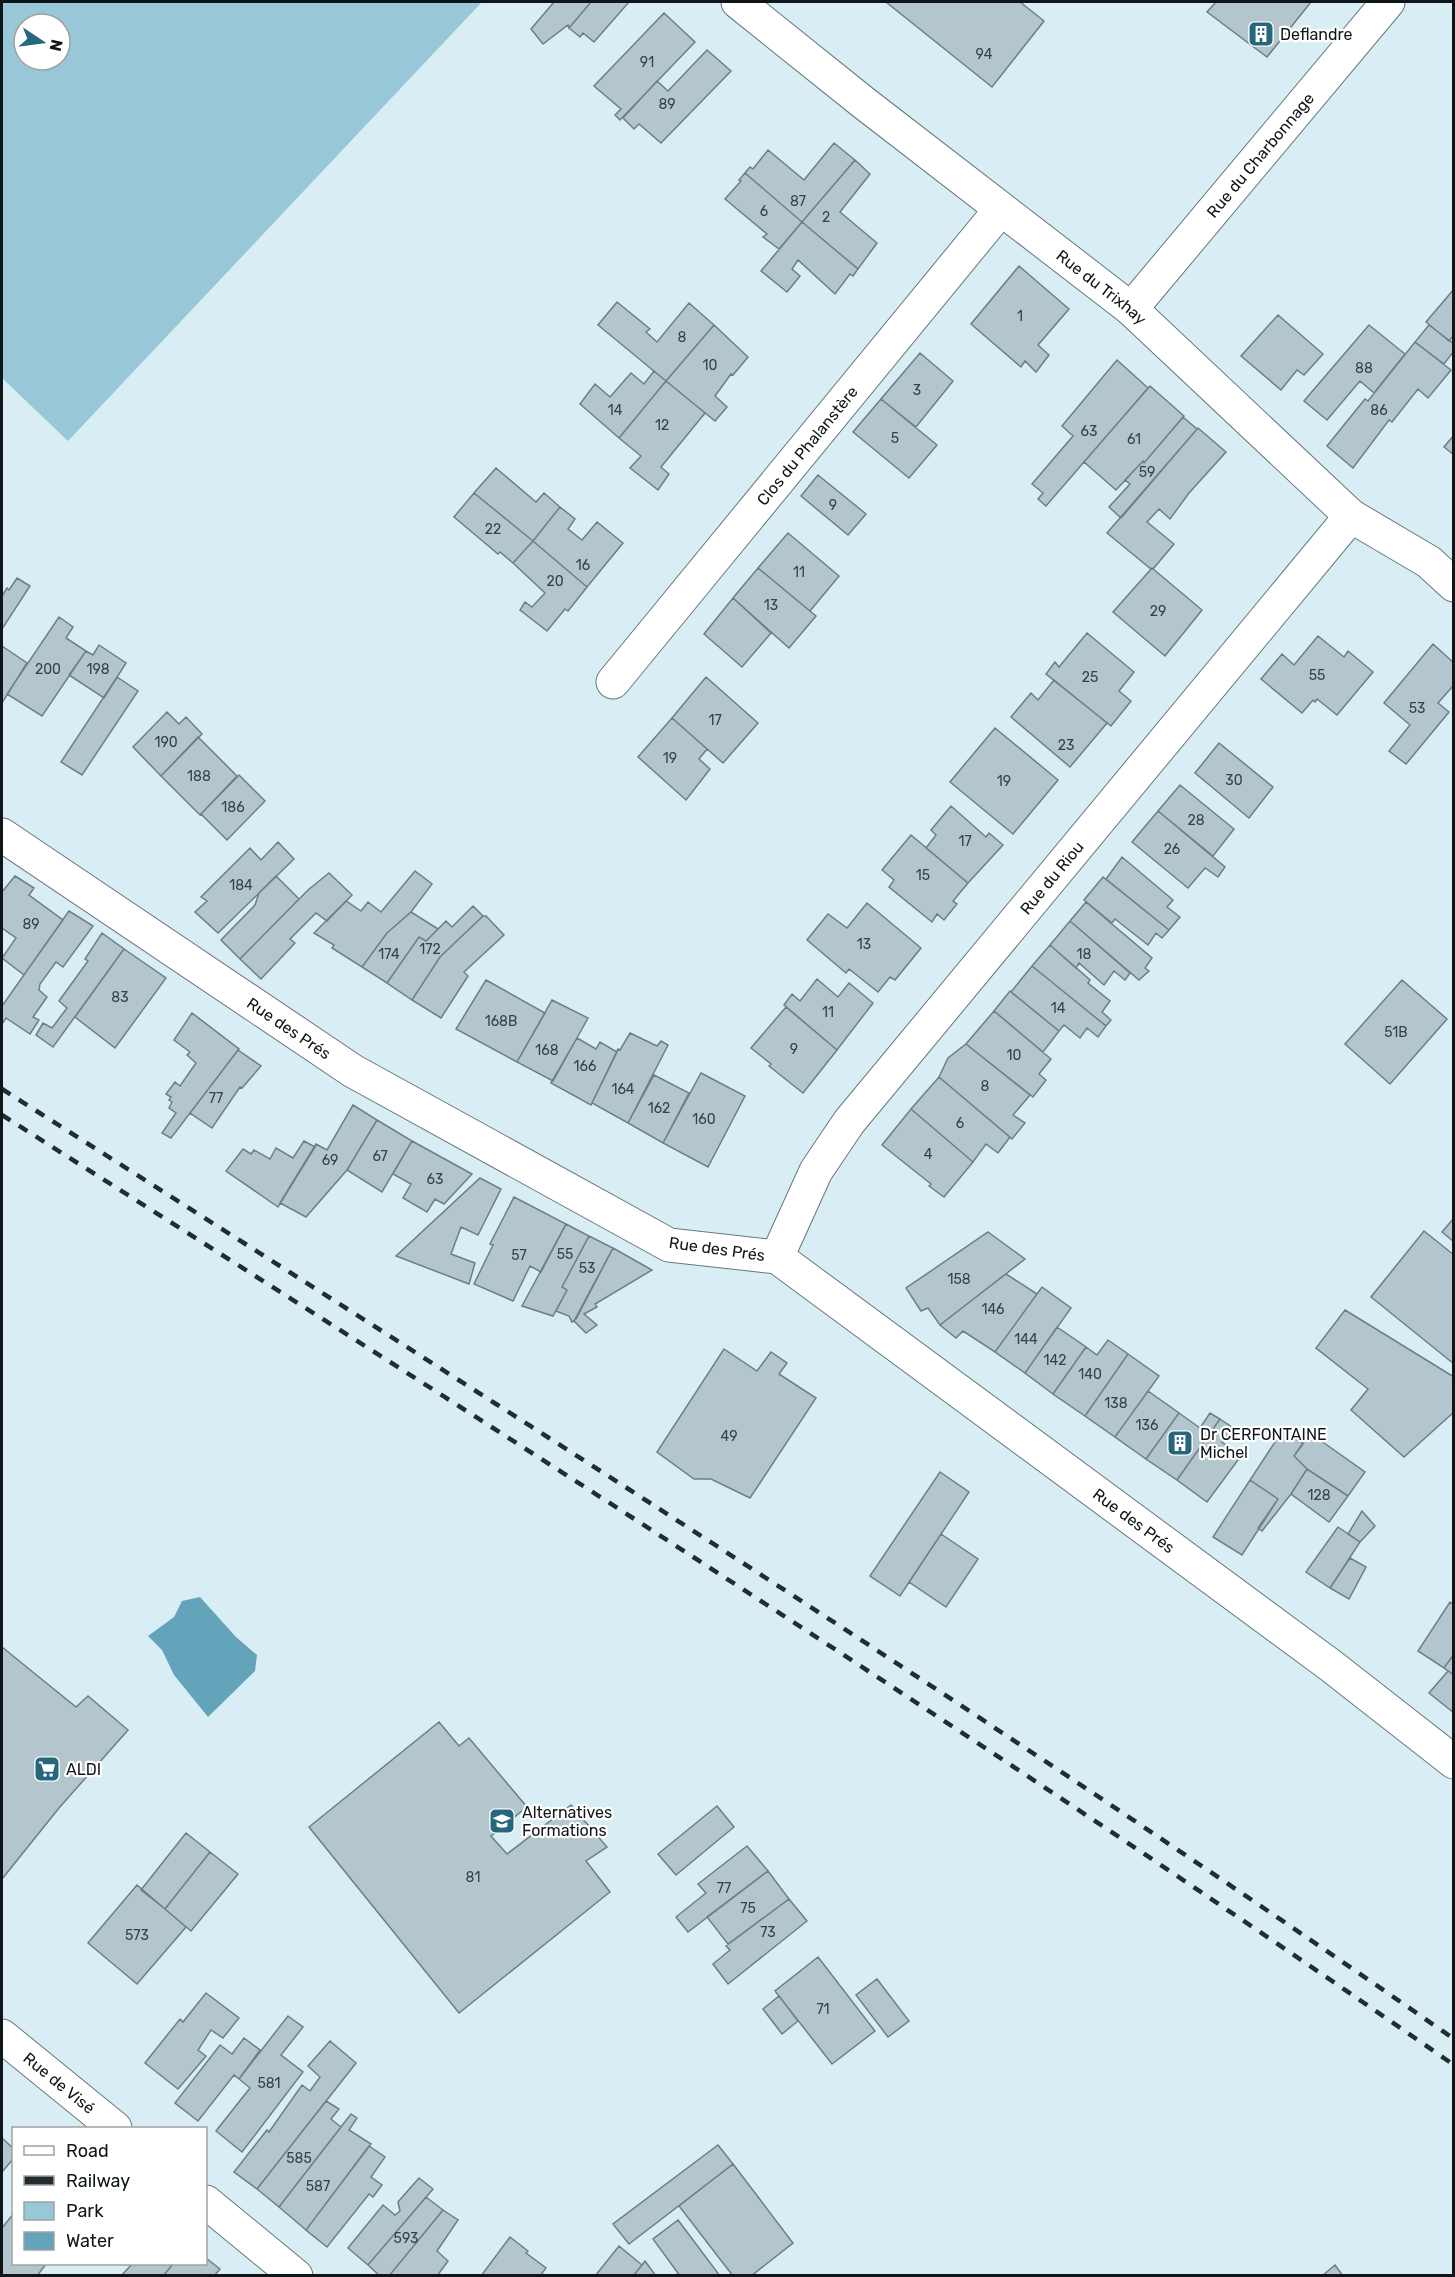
<svg xmlns="http://www.w3.org/2000/svg" width="1455" height="2277" font-family="Rubik,sans-serif">
  <rect width="100%" height="100%" fill="#d9edf4"/>
  <!-- green -->
  <path fill="#98c7d8" fill-rule="evenodd" d="M2 2H482L68 441 2 378ZM24 24H60V60H24Z"/>
  <!-- water -->
  <path fill="#64a4bb" d="M200 1597 236 1637 257 1655 255 1671 208 1717 174 1675 162 1650 148 1636 174 1617 182 1601Z"/>
  <!-- building -->
  <path fill="#b3c6cd" stroke="#6d7f85" stroke-width="1.5" d="M554 2H591L569 28 568 25 543 44 531 29Z
    M591 2H629L594 42 583 33 580 37 569 28Z
    M886 2H1020L1044 21 992 87Z
    M1216 2H1311L1267 57 1207 12Z
    M664 13 695 42 620 120 615 115 621 109 594 86Z
    M707 50 731 71 661 143 639 124 634 129 623 118 657 81 668 91Z
    M834 143 855 160 802 222 745 173 750 167 753 169 768 150 804 180Z
    M855 160 870 174 840 212 877 243 858 269 802 222Z
    M745 173 802 222 779 249 763 237 767 234 725 199 741 181 739 180Z
    M802 222 858 269 853 276 850 274 835 294 798 260 792 269 800 276 787 292 761 271Z
    M1019 266 1069 309 1038 345 1049 355 1036 372 1025 361 1021 367 971 324Z
    M1454 289V335L1449 341 1426 322Z
    M617 302 650 329 646 332 657 342 689 303 714 325 666 381 598 325Z
    M1278 315 1323 354 1304 375 1297 370 1281 390 1241 356Z
    M714 325 748 357 733 375 731 374 715 396 727 407 715 421 666 381Z
    M1369 325 1405 354 1374 393 1360 381 1327 420 1304 401Z
    M1429 325 1454 344V351L1444 364 1415 342Z
    M1415 342 1451 370 1428 398 1418 389 1392 422 1389 420 1353 468 1327 446 1365 399 1368 401Z
    M920 353 953 381 916 427 881 399Z
    M1117 360 1148 388 1046 506 1038 499 1043 493 1032 484 1073 436 1062 426Z
    M654 371 666 381 619 438 580 404 595 384 610 397 631 373 644 384Z
    M666 381 705 413 661 467 669 474 658 490 630 468 641 456 619 438Z
    M1150 386 1184 416 1144 463 1143 461 1116 490 1084 462Z
    M881 399 937 445 909 478 853 432Z
    M1183 417 1197 429 1121 518 1109 507 1130 484 1125 480 1143 461 1144 463Z
    M1198 428 1226 452 1189 493 1170 519 1159 509 1147 522 1174 544 1153 569H1151L1107 533Z
    M1454 435V455L1444 447Z
    M496 468 536 502 544 493 560 507 533 541 474 493Z
    M818 475 866 514 848 535 801 496Z
    M474 493 533 541 513 563 500 552 498 554 454 517Z
    M560 507 575 519 568 529 582 540 597 522 623 543 587 587 533 541Z
    M788 533 839 576 810 611 758 568Z
    M533 541 587 587 568 611 565 609 547 631 520 610 525 602 532 607 545 593 513 563Z
    M758 568 816 616 789 648 733 598Z
    M1152 568 1202 610 1165 656 1113 612Z
    M17 578 30 586 2 629V596L7 588 9 590Z
    M733 598 771 633 742 667 704 634Z
    M59 617 73 627 66 638 86 651 42 716 7 694Z
    M1087 633 1134 672 1119 691 1131 701 1111 726 1046 674 1055 662 1059 667Z
    M1318 636 1344 657 1348 651 1373 672 1337 715 1317 699 1315 702 1313 700 1302 713 1261 679 1282 654 1294 665Z
    M1433 644 1454 663V685L1438 703 1449 712 1406 764 1389 751 1410 725 1384 703Z
    M99 645 126 663 104 698 69 675 86 651 93 655Z
    M2 646 27 663 2 703Z
    M117 677 138 691 82 775 61 762Z
    M706 677 758 723 723 763 672 718Z
    M1054 680 1107 723 1070 767 1011 717 1031 693 1038 700Z
    M167 712 179 724 186 717 202 734 161 776 133 747Z
    M672 718 707 749 699 759 710 769 686 800 638 757Z
    M995 728 1058 780 1013 834 950 782Z
    M198 737 237 776 200 815 161 776Z
    M1219 743 1273 787 1249 818 1195 773Z
    M239 775 265 801 227 840 201 814Z
    M1180 785 1234 829 1213 856 1158 811Z
    M951 806 986 837 989 833 1003 845 968 883 926 848 936 835 931 830Z
    M1158 811 1225 867 1218 877 1205 868 1188 888 1132 842Z
    M911 835 968 883 953 901 957 904 944 920 937 914 932 922 889 887 894 880 882 870Z
    M278 842 294 859 218 933 195 912 207 901 201 897 250 848 261 860Z
    M1122 857 1173 900 1167 907 1180 917 1169 930 1106 879Z
    M415 871 432 884 411 912 387 933 362 967 332 948 334 945 314 933 346 901 361 911 368 902 381 912Z
    M329 873 352 895 327 921 316 913 290 939 295 943 261 979 240 959 308 890Z
    M15 876 34 888 29 895 63 920 24 975 2 958 16 938 2 928V892Z
    M276 876 299 899 240 959 221 940 255 905 259 893Z
    M1103 877 1169 930 1162 938 1156 933 1148 945 1115 919 1112 923 1084 900Z
    M1086 902 1152 958 1145 968 1149 971 1139 980 1070 921Z
    M867 903 921 948 895 980 890 977 878 992 849 969 846 973 807 940 828 914 847 928Z
    M473 906 483 916 440 957 412 1000 387 983 419 937 426 941 446 921 452 927Z
    M69 911 93 926 63 967 56 962 40 984 39 990 47 997 33 1017 39 1020 30 1034 6 1018 2 1024V1006Z
    M411 912 438 929 426 941 419 937 387 983 362 967 387 933Z
    M483 916H486L504 935 464 972 468 976 441 1018 412 1000 440 957Z
    M1070 921 1130 973 1125 980 1114 971 1104 985 1079 963 1076 968 1050 945Z
    M102 933 124 949 53 1047 36 1035 43 1023 52 1028 67 1008 59 1001 88 961 85 959Z
    M1050 945 1090 980 1088 983 1110 1001 1102 1012 1111 1020 1106 1026 1032 966Z
    M124 949 166 978 115 1048 75 1017Z
    M1032 966 1106 1026 1098 1037 1087 1028 1080 1038 1064 1025 1059 1031 1011 992Z
    M817 979 838 997 849 983 873 1003 837 1050 784 1005 792 994 800 1001Z
    M486 980 545 1013 517 1062 456 1029Z
    M1402 980 1447 1019 1390 1084 1345 1044Z
    M1010 991 1059 1031 1043 1052 994 1011Z
    M552 1000 588 1018 553 1081 517 1062Z
    M786 1007 837 1050 803 1093 769 1066 771 1064 751 1048Z
    M994 1011 1051 1059 1039 1074 1046 1080 1033 1097 966 1044Z
    M192 1013 239 1049 171 1138 162 1133 176 1113 169 1108 172 1102 169 1100 171 1097 166 1094 175 1082 180 1086 196 1063 187 1055 190 1052 174 1040Z
    M630 1033 657 1046 661 1041 668 1045 628 1123 592 1103 618 1049 620 1050Z
    M577 1038 596 1049 600 1042 617 1052 591 1105 551 1083Z
    M966 1044 1030 1095 1013 1115 1025 1123 1012 1139 939 1077 948 1058Z
    M238 1050 261 1066 242 1088 240 1087 212 1128 190 1113Z
    M701 1073 745 1096 708 1167 663 1143Z
    M654 1075 689 1093 663 1143 628 1123Z
    M939 1077 1010 1137 998 1153 986 1144 973 1162 911 1109Z
    M353 1105 377 1120 347 1170 306 1217 280 1203 316 1144 327 1150Z
    M911 1109 973 1162 944 1197 929 1186 931 1184 882 1145Z
    M377 1120 412 1141 382 1192 347 1170Z
    M304 1141 315 1147 278 1207 226 1171 243 1149 251 1154 254 1150 270 1159 276 1148 293 1158Z
    M412 1141 472 1174 444 1204 435 1199 427 1212 403 1198 411 1184 393 1174Z
    M480 1178 501 1189 478 1235 461 1227 451 1254 475 1263 469 1284 396 1256Z
    M514 1197 566 1224 541 1272 530 1266 513 1301 474 1284 493 1245 490 1244Z
    M1454 1218V1242L1442 1232Z
    M566 1224 589 1236 562 1287 567 1290 553 1316 522 1306Z
    M1424 1231 1454 1255V1364L1371 1297Z
    M988 1232 1025 1259 940 1325 928 1308 921 1311 906 1288Z
    M589 1236 613 1248 576 1319 572 1322 569 1316 556 1311 567 1290 562 1287Z
    M613 1248 652 1270 595 1304 597 1307 584 1314 597 1325 586 1333 574 1321Z
    M1006 1274 1037 1294 995 1352 963 1331 956 1338 940 1325Z
    M1042 1287 1071 1308 1025 1373 995 1352Z
    M1345 1310 1454 1377V1412L1404 1457 1351 1410 1368 1389 1316 1348Z
    M1057 1327 1086 1347 1053 1394 1025 1373Z
    M1108 1340 1128 1354 1085 1416 1053 1394 1086 1347 1097 1355Z
    M724 1349 757 1371 771 1352 787 1363 779 1374 816 1398 750 1498 711 1479H694L657 1452Z
    M1128 1354 1159 1376 1115 1437 1085 1416Z
    M1148 1391 1179 1413 1146 1459 1115 1437Z
    M1179 1413 1200 1428 1210 1413 1220 1419 1177 1480 1146 1459Z
    M1220 1419 1233 1428 1222 1442 1241 1456 1207 1502 1177 1480Z
    M1283 1430 1303 1444 1294 1456 1307 1469 1291 1494 1262 1531 1258 1528 1278 1499 1250 1480Z
    M1310 1433 1365 1472 1348 1496 1307 1469 1294 1456Z
    M1307 1469 1348 1496 1329 1522 1291 1494Z
    M940 1472 969 1492 900 1596 870 1576Z
    M1250 1480 1278 1499 1242 1555 1213 1537Z
    M1362 1511 1375 1526 1360 1542 1348 1534Z
    M1338 1527 1360 1542 1330 1588 1306 1572Z
    M941 1534 978 1559 946 1607 909 1582Z
    M1350 1558 1366 1567 1349 1599 1330 1588Z
    M1450 1602 1454 1605V1654L1444 1668 1418 1651Z
    M2 1647 76 1707 88 1696 128 1730 59 1808 2 1879Z
    M1454 1654V1675L1444 1668Z
    M1448 1671 1454 1675V1713L1429 1693Z
    M439 1722 459 1746 469 1738 527 1807 491 1836 507 1854 571 1805 607 1847 586 1861 610 1892 459 2013 309 1827Z
    M717 1806 734 1827 676 1875 658 1854Z
    M186 1833 210 1852 165 1909 141 1890Z
    M747 1846 768 1871 688 1932 676 1917 706 1893 698 1884Z
    M210 1852 238 1874 191 1931 165 1909Z
    M768 1871 789 1899 728 1944 707 1917Z
    M137 1885 186 1927 137 1984 88 1943Z
    M789 1899 807 1921 728 1984 713 1964 730 1950 726 1946Z
    M818 1957 875 2031 832 2064 775 1991Z
    M877 1979 909 2021 888 2037 856 1995Z
    M206 1993 239 2018 223 2038 211 2030 198 2050 206 2056 178 2089 145 2063 180 2019 183 2022Z
    M779 1996 798 2021 782 2034 763 2009Z
    M288 2016 303 2027 281 2055 303 2072 242 2152 216 2131 250 2088 239 2079Z
    M244 2038 260 2050 239 2079 234 2075 198 2121 175 2103 220 2045 232 2054Z
    M330 2041 356 2063 257 2189 234 2172 267 2130 269 2132 302 2085 310 2091 320 2077 308 2066Z
    M326 2101 339 2109 331 2119 341 2127 279 2207 257 2189Z
    M351 2114 357 2118 349 2130 371 2144 306 2230 279 2207Z
    M2 2138 14 2149V2158L2 2172Z
    M718 2145 733 2164 629 2244 613 2224Z
    M369 2146 385 2157 371 2177 382 2185 373 2197 369 2194 327 2247 306 2230Z
    M733 2164 793 2243 751 2276H733L679 2206Z
    M419 2178 433 2189 368 2265 348 2248 383 2205 395 2215 400 2211 398 2202Z
    M426 2197 443 2210 389 2276H380L368 2265Z
    M443 2210 458 2220 437 2251 448 2261 437 2276H389Z
    M14 2213V2264H46L37 2276H2V2228Z
    M678 2220 720 2276H680L653 2239Z
    M510 2237 528 2251 526 2253 546 2268 540 2276H481Z
    M619 2246 642 2265 633 2276H595Z
    M206 2258 220 2269 214 2276H163L173 2264H206Z
    M645 2261 656 2276H633L642 2265Z
    M132 2264H173L163 2276H121Z
    M1335 2265 1343 2276H1322Z"/>
  <g fill="none" stroke-linecap="round" stroke-linejoin="round">
    <!-- street casing -->
    <g stroke="#66787e" stroke-width="35">
      <g id="street">
        <path id="s1" d="M738 2 864 103 1131 309 1351 516 1429 562 1454 585"/>
        <path id="s2" d="M1131 309 1388 2"/>
        <path id="s3" d="M613 682 1001 209"/>
        <path id="s4" d="M2 835 353 1071 669 1245 777 1257 1330 1665 1454 1762"/>
        <path id="s5" d="M777 1257 816 1171 849 1122 1351 516"/>
      </g>
    </g>
    <!-- secondary casing -->
    <g stroke="#66787e" stroke-width="35">
      <g id="secondary">
        <path id="s6" d="M2 2036 115 2128"/>
        <path d="M206 2202 296 2276"/>
      </g>
    </g>
    <!-- street -->
    <use href="#street" stroke="#fff" stroke-width="33"/>
    <!-- secondary -->
    <use href="#secondary" stroke="#fff" stroke-width="33"/>
    <!-- rail -->
    <path stroke="#232c2f" stroke-width="4.5" stroke-dasharray="10 10" stroke-linecap="butt" d="M2 1089C490 1400 979 1708 1454 2039
      M2 1115C490 1425 978 1735 1454 2065"/>
  </g>
  <!-- icons -->
  <defs>
    <g id="building-square" transform="scale(1.35)"><rect x="-9" y="-9" width="18" height="18" rx="4" fill="#26677b" stroke="#fff"/><path d="M-4-6H4V6H1V3H-1V6H-4ZM-2.5-4.3h1.7v1.8h-1.7ZM.8-4.3h1.7v1.8H.8ZM-2.5-1h1.7V.8h-1.7ZM.8-1h1.7V.8H.8Z" fill="#fff"/></g>
    <g id="supermarket-square" transform="scale(1.35)"><rect x="-9" y="-9" width="18" height="18" rx="4" fill="#26677b" stroke="#fff"/><path d="M-6-5.5h2.5l.6 2H6L4.5 2H-2.5L-4.4-4H-6ZM-1.5 3.2a1.3 1.3 0 1 0 .1 0ZM3 3.2a1.3 1.3 0 1 0 .1 0Z" fill="#fff"/></g>
    <g id="school-square" transform="scale(1.35)"><rect x="-9" y="-9" width="18" height="18" rx="4" fill="#26677b" stroke="#fff"/><path d="M0-5L7-2L0 1L-7-2ZM-4 1L0 2.5L4 1V4Q0 6-4 4Z" fill="#fff"/></g>
  </defs>
  <g fill-rule="evenodd">
    <use href="#building-square" x="1261" y="34"/>
    <use href="#building-square" x="1180" y="1443"/>
    <use href="#supermarket-square" x="47" y="1769"/>
    <use href="#school-square" x="502" y="1821"/>
  </g>
  <g text-anchor="middle" dominant-baseline="central" stroke-width="4.5" stroke-linejoin="round" paint-order="stroke">
    <!-- number labels -->
    <g font-size="14" fill="#384246">
      <text x="984" y="54">94</text>
      <text x="647" y="62">91</text>
      <text x="667" y="104">89</text>
      <text x="798" y="201">87</text>
      <text x="764" y="211">6</text>
      <text x="826" y="217">2</text>
      <text x="1020" y="316">1</text>
      <text x="682" y="337">8</text>
      <text x="710" y="365">10</text>
      <text x="1364" y="368">88</text>
      <text x="917" y="390">3</text>
      <text x="615" y="410">14</text>
      <text x="1379" y="410">86</text>
      <text x="662" y="425">12</text>
      <text x="1089" y="431">63</text>
      <text x="895" y="438">5</text>
      <text x="1134" y="439">61</text>
      <text x="1147" y="472">59</text>
      <text x="833" y="505">9</text>
      <text x="493" y="529">22</text>
      <text x="583" y="565">16</text>
      <text x="799" y="572">11</text>
      <text x="555" y="581">20</text>
      <text x="771" y="605">13</text>
      <text x="1158" y="611">29</text>
      <text x="48" y="669">200</text>
      <text x="98" y="669">198</text>
      <text x="1317" y="675">55</text>
      <text x="1090" y="677">25</text>
      <text x="1417" y="708">53</text>
      <text x="715" y="720">17</text>
      <text x="166" y="742">190</text>
      <text x="1066" y="745">23</text>
      <text x="670" y="758">19</text>
      <text x="199" y="776">188</text>
      <text x="1234" y="780">30</text>
      <text x="1004" y="781">19</text>
      <text x="233" y="807">186</text>
      <text x="1196" y="820">28</text>
      <text x="965" y="841">17</text>
      <text x="1172" y="849">26</text>
      <text x="923" y="875">15</text>
      <text x="241" y="885">184</text>
      <text x="31" y="924">89</text>
      <text x="864" y="944">13</text>
      <text x="430" y="949">172</text>
      <text x="389" y="954">174</text>
      <text x="1084" y="954">18</text>
      <text x="120" y="997">83</text>
      <text x="1058" y="1008">14</text>
      <text x="828" y="1012">11</text>
      <text x="501" y="1021">168B</text>
      <text x="1396" y="1032">51B</text>
      <text x="794" y="1049">9</text>
      <text x="547" y="1050">168</text>
      <text x="1014" y="1055">10</text>
      <text x="585" y="1066">166</text>
      <text x="985" y="1086">8</text>
      <text x="623" y="1089">164</text>
      <text x="216" y="1098">77</text>
      <text x="659" y="1108">162</text>
      <text x="704" y="1119">160</text>
      <text x="960" y="1123">6</text>
      <text x="928" y="1154">4</text>
      <text x="380" y="1156">67</text>
      <text x="330" y="1160">69</text>
      <text x="435" y="1179">63</text>
      <text x="565" y="1254">55</text>
      <text x="519" y="1255">57</text>
      <text x="587" y="1268">53</text>
      <text x="959" y="1279">158</text>
      <text x="993" y="1309">146</text>
      <text x="1026" y="1339">144</text>
      <text x="1055" y="1360">142</text>
      <text x="1090" y="1374">140</text>
      <text x="1116" y="1403">138</text>
      <text x="1147" y="1425">136</text>
      <text x="729" y="1436">49</text>
      <text x="1319" y="1495">128</text>
      <text x="473" y="1877">81</text>
      <text x="724" y="1888">77</text>
      <text x="748" y="1908">75</text>
      <text x="768" y="1932">73</text>
      <text x="137" y="1935">573</text>
      <text x="823" y="2009">71</text>
      <text x="269" y="2083">581</text>
      <text x="299" y="2158">585</text>
      <text x="318" y="2186">587</text>
      <text x="406" y="2238">593</text>
    </g>
    <!-- poi labels -->
    <g font-size="16" fill="#0f1619" stroke="#fff" text-anchor="start">
      <text x="1280" y="34">Deflandre</text>
      <text x="1200" y="1434">Dr CERFONTAINE<tspan x="1200" dy="18">Michel</tspan></text>
      <text x="66" y="1769">ALDI</text>
      <text x="522" y="1812">Alternatives<tspan x="522" dy="18">Formations</tspan></text>
    </g>
    <!-- street labels -->
    <g font-size="16" fill="#0f1619" stroke="#fff">
      <text stroke="none"><textPath href="#s2" startOffset="201">Rue du Charbonnage</textPath></text>
      <text stroke="none"><textPath href="#s1" startOffset="462">Rue du Trixhay</textPath></text>
      <text stroke="none"><textPath href="#s3" startOffset="306">Clos du Phalanstère</textPath></text>
      <text stroke="none"><textPath href="#s5" startOffset="471">Rue du Riou</textPath></text>
      <text stroke="none"><textPath href="#s4" startOffset="346">Rue des Prés</textPath></text>
      <text transform="translate(717 1249) rotate(8)">Rue des Prés</text>
      <text stroke="none"><textPath href="#s4" startOffset="1336">Rue des Prés</textPath></text>
      <text stroke="none"><textPath href="#s6" startOffset="74">Rue de Visé</textPath></text>
    </g>
  </g>
  <!-- border -->
  <rect width="1455" height="2277" fill="none" stroke="#0f1619" stroke-width="6"/>
  <!-- legend -->
  <rect x="12" y="2127" width="195" height="138" fill="#ffffff" stroke="#9fa2a3" stroke-width="1.5"/>
  <rect x="24" y="2146" width="30" height="9" fill="#ffffff" stroke="#9fa2a3" stroke-width="1.5"/>
  <text x="66" y="2157" font-size="18" fill="#0f1619">Road</text>
  <rect x="24" y="2176" width="30" height="9" fill="#232c2f" stroke="#9fa2a3" stroke-width="1.5"/>
  <text x="66" y="2187" font-size="18" fill="#0f1619">Railway</text>
  <rect x="24" y="2202" width="30" height="18" fill="#98c7d8" stroke="#9fa2a3" stroke-width="1.5"/>
  <text x="66" y="2217" font-size="18" fill="#0f1619">Park</text>
  <rect x="24" y="2232" width="30" height="18" fill="#64a4bb" stroke="#9fa2a3" stroke-width="1.5"/>
  <text x="66" y="2247" font-size="18" fill="#0f1619">Water</text>
  <!-- north arrow -->
  <g transform="translate(42 42) rotate(103)"><circle r="28" fill="#ffffff" stroke="#9fa2a3" stroke-width="1.5"/>
  <path d="M0-4.5L10 22L0 15L-10 22Z" fill="#26677b"/>
  <text y="-9" font-size="16" font-weight="bold" text-anchor="middle" fill="#0f1619">N</text>
  </g>
</svg>
